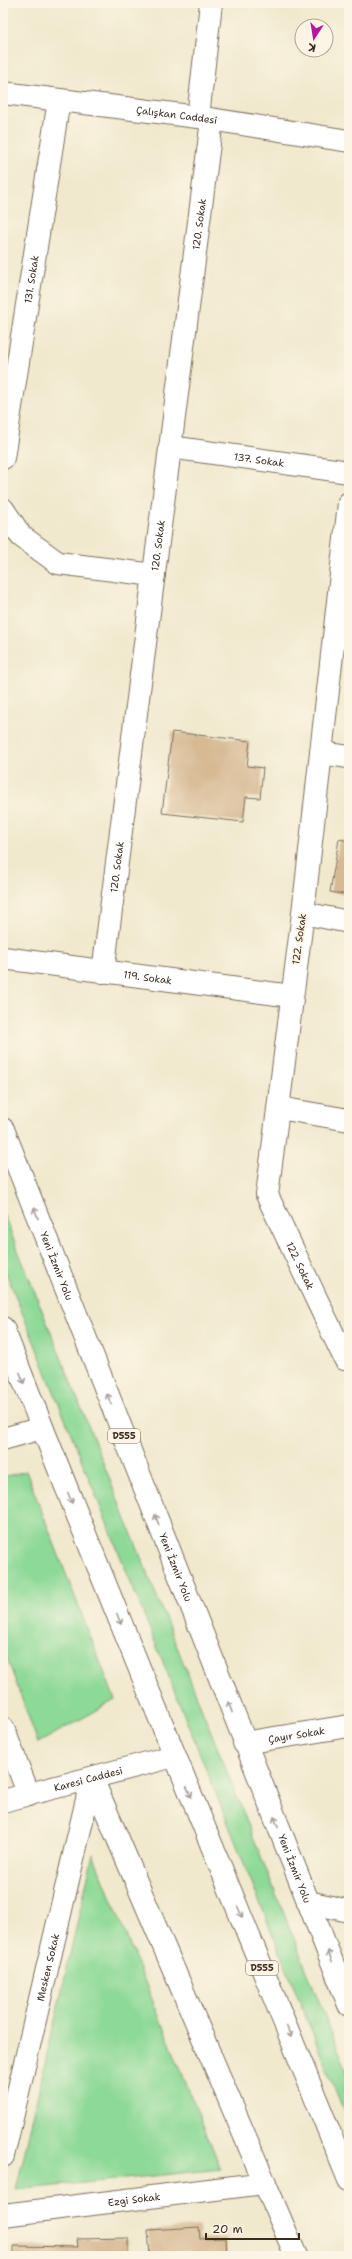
<svg xmlns="http://www.w3.org/2000/svg" width="352" height="2259" font-family="'Shantell Sans',sans-serif">
  <rect width="100%" height="100%" fill="#fcf5e5"/>
  <filter id="ink" filterUnits="userSpaceOnUse"><feTurbulence type="fractalNoise" baseFrequency=".025" numOctaves="2"/><feDisplacementMap in="SourceGraphic" scale="8" xChannelSelector="R" yChannelSelector="G"/><feConvolveMatrix kernelMatrix="1 2 1 2 8 2 1 2 1" color-interpolation-filters="sRGB"/></filter>
  <filter id="wash" filterUnits="userSpaceOnUse"><feTurbulence type="fractalNoise" baseFrequency=".012" numOctaves="4" result="noise"/><feDisplacementMap in="SourceGraphic" scale="16" xChannelSelector="R" yChannelSelector="G"/><feGaussianBlur stdDeviation="0.9" result="paint"/><feColorMatrix in="noise" values="0 0 0 0 0 0 0 0 0 0 0 0 0 0 0 0 0 1.4 0 .05"/><feComposite in="paint" operator="in"/></filter>
  <g filter="url(#wash)">
    <rect width="100%" height="100%" fill="#f0e9ce"/>
    <!-- green -->
    <path fill="#8dd997" stroke="#64825a" d="M3 1213 349 2076V2124L3 1265Z
      M26 1471 115 1700 38 1743 3 1647V1477Z
      M93 1854 221 2169 16 2190Z"/>
    <g id="blocks">
      <!-- building -->
      <path fill="#d7ba94" d="M172 732 250 741 247 766 263 768 260 798 246 797 243 822 162 813Z
        M339 839 349 841V895L330 892Z
        M199 2227 200 2239 226 2238 227 2256H150L148 2230Z
        M128 2238V2256H14V2246L78 2247 77 2239Z"/>
    </g>
  </g>
  <g filter="url(#ink)">
    <use href="#blocks" fill-opacity="0" stroke="#7a6d5c" stroke-width="1"/>
    <g fill="none" stroke-linecap="round" stroke-linejoin="round">
      <!-- minor casing -->
      <g stroke="#7a6d5c" stroke-width="24">
        <g id="minor">
          <path id="s1" d="M3 93 198 117 349 141"/>
          <path d="M198 117 211 3"/>
          <path id="s2" d="M170 447 349 472"/>
          <path id="s3" d="M3 458 59 100"/>
          <path id="s4" d="M349 503 303 913 267 1195 345 1359H349"/>
          <path d="M3 509 21 536 58 563 154 575"/>
          <path d="M321 753 349 757"/>
          <path d="M303 913 349 922"/>
          <path id="s5" d="M3 958 292 996"/>
          <path id="s6" d="M103 972 212 120"/>
          <path d="M279 1108 349 1120"/>
          <path d="M3 1439 42 1428"/>
          <path d="M3 1728 29 1795"/>
          <path id="s7" d="M244 1743 349 1726"/>
          <path d="M92 1778 296 2256"/>
          <path id="s8" d="M3 1801 174 1756"/>
          <path d="M308 1902 349 1911"/>
          <path id="s9" d="M3 2156 92 1778"/>
          <path id="s10" d="M3 2215 265 2183"/>
        </g>
      </g>
      <!-- trunk casing -->
      <g stroke="#7a6d5c" stroke-width="24">
        <g id="trunk">
          <path id="s11" d="M3 1129 349 2005"/>
          <path d="M3 1328C115 1614 233 1896 349 2180"/>
        </g>
      </g>
      <!-- minor -->
      <use href="#minor" stroke="#fff" stroke-width="22"/>
      <!-- trunk -->
      <use href="#trunk" stroke="#fff" stroke-width="22"/>
    </g>
    <!-- one-way arrows -->
    <defs><path id="oneway-shaft" d="M-6 0H5M1.5-3L5.5 0L1.5 3" fill="none" stroke-width="1.6" stroke-linecap="round" stroke-linejoin="round"/></defs>
    <g stroke="#a79f9a">
      <use href="#oneway-shaft" transform="translate(36 1213) rotate(-111)"/>
      <use href="#oneway-shaft" transform="translate(22 1378) rotate(69)"/>
      <use href="#oneway-shaft" transform="translate(109 1399) rotate(-111)"/>
      <use href="#oneway-shaft" transform="translate(70 1498) rotate(68)"/>
      <use href="#oneway-shaft" transform="translate(157 1520) rotate(-111)"/>
      <use href="#oneway-shaft" transform="translate(119 1619) rotate(68)"/>
      <use href="#oneway-shaft" transform="translate(230 1707) rotate(-111)"/>
      <use href="#oneway-shaft" transform="translate(189 1792) rotate(67)"/>
      <use href="#oneway-shaft" transform="translate(276 1822) rotate(-112)"/>
      <use href="#oneway-shaft" transform="translate(240 1912) rotate(68)"/>
      <use href="#oneway-shaft" transform="translate(330 1956) rotate(-111)"/>
      <use href="#oneway-shaft" transform="translate(289 2032) rotate(68)"/>
    </g>
  </g>
  <g text-anchor="middle" dominant-baseline="central" stroke-width="4" stroke-linejoin="round" paint-order="stroke">
    <!-- shield labels -->
    <g fill="#fcf5e5" stroke="#75675a" stroke-width="1">
      <rect x="108" y="1429" width="32" height="14" rx="3"/>
      <rect x="246" y="1961" width="32" height="14" rx="3"/>
    </g>
    <g font-size="9" font-weight="bold" fill="#3b2a1e">
      <text x="124" y="1436">D555</text>
      <text x="262" y="1968">D555</text>
    </g>
    <!-- street labels -->
    <g font-size="10" fill="#3b2a1e" stroke="#fcf5e5">
      <text stroke="none"><textPath href="#s1" startOffset="175">Çalışkan Caddesi</textPath></text>
      <text stroke="none"><textPath href="#s6" startOffset="754">120. Sokak</textPath></text>
      <text stroke="none"><textPath href="#s3" startOffset="181">131. Sokak</textPath></text>
      <text stroke="none"><textPath href="#s2" startOffset="90">137. Sokak</textPath></text>
      <text stroke="none"><textPath href="#s6" startOffset="430">120. Sokak</textPath></text>
      <text stroke="none"><textPath href="#s6" startOffset="106">120. Sokak</textPath></text>
      <text transform="translate(299 939) rotate(-82)">122. Sokak</text>
      <text stroke="none"><textPath href="#s5" startOffset="146">119. Sokak</textPath></text>
      <text stroke="none"><textPath href="#s4" startOffset="775">122. Sokak</textPath></text>
      <text stroke="none"><textPath href="#s11" startOffset="147">Yeni İzmir Yolu</textPath></text>
      <text stroke="none"><textPath href="#s11" startOffset="471">Yeni İzmir Yolu</textPath></text>
      <text stroke="none"><textPath href="#s7" startOffset="53">Çayır Sokak</textPath></text>
      <text stroke="none"><textPath href="#s8" startOffset="88">Karesi Caddesi</textPath></text>
      <text stroke="none"><textPath href="#s11" startOffset="795">Yeni İzmir Yolu</textPath></text>
      <text stroke="none"><textPath href="#s9" startOffset="194">Mesken Sokak</textPath></text>
      <text stroke="none"><textPath href="#s10" startOffset="132">Ezgi Sokak</textPath></text>
    </g>
  </g>
  <!-- margin -->
  <rect width="352" height="2259" fill="none" stroke="#fcf5e5" stroke-width="16"/>
  <!-- north arrow -->
  <g transform="translate(314 38) rotate(192)"><circle r="19" fill="#fcf5e5" stroke="#afa495"/>
  <path d="M0-3L7 15L0 10L-7 15Z" fill="#b5179e"/>
  <text y="-6" font-size="11" font-weight="bold" text-anchor="middle" fill="#3b2a1e">K</text>
  </g>
  <!-- scale -->
  <path d="M206 2233v6h93v-6" fill="none" stroke="#3b2a1e" stroke-width="2"/>
  <text x="212" y="2233" font-size="12" fill="#3b2a1e" stroke="#fcf5e5" stroke-width="3" paint-order="stroke">20 m</text>
</svg>
